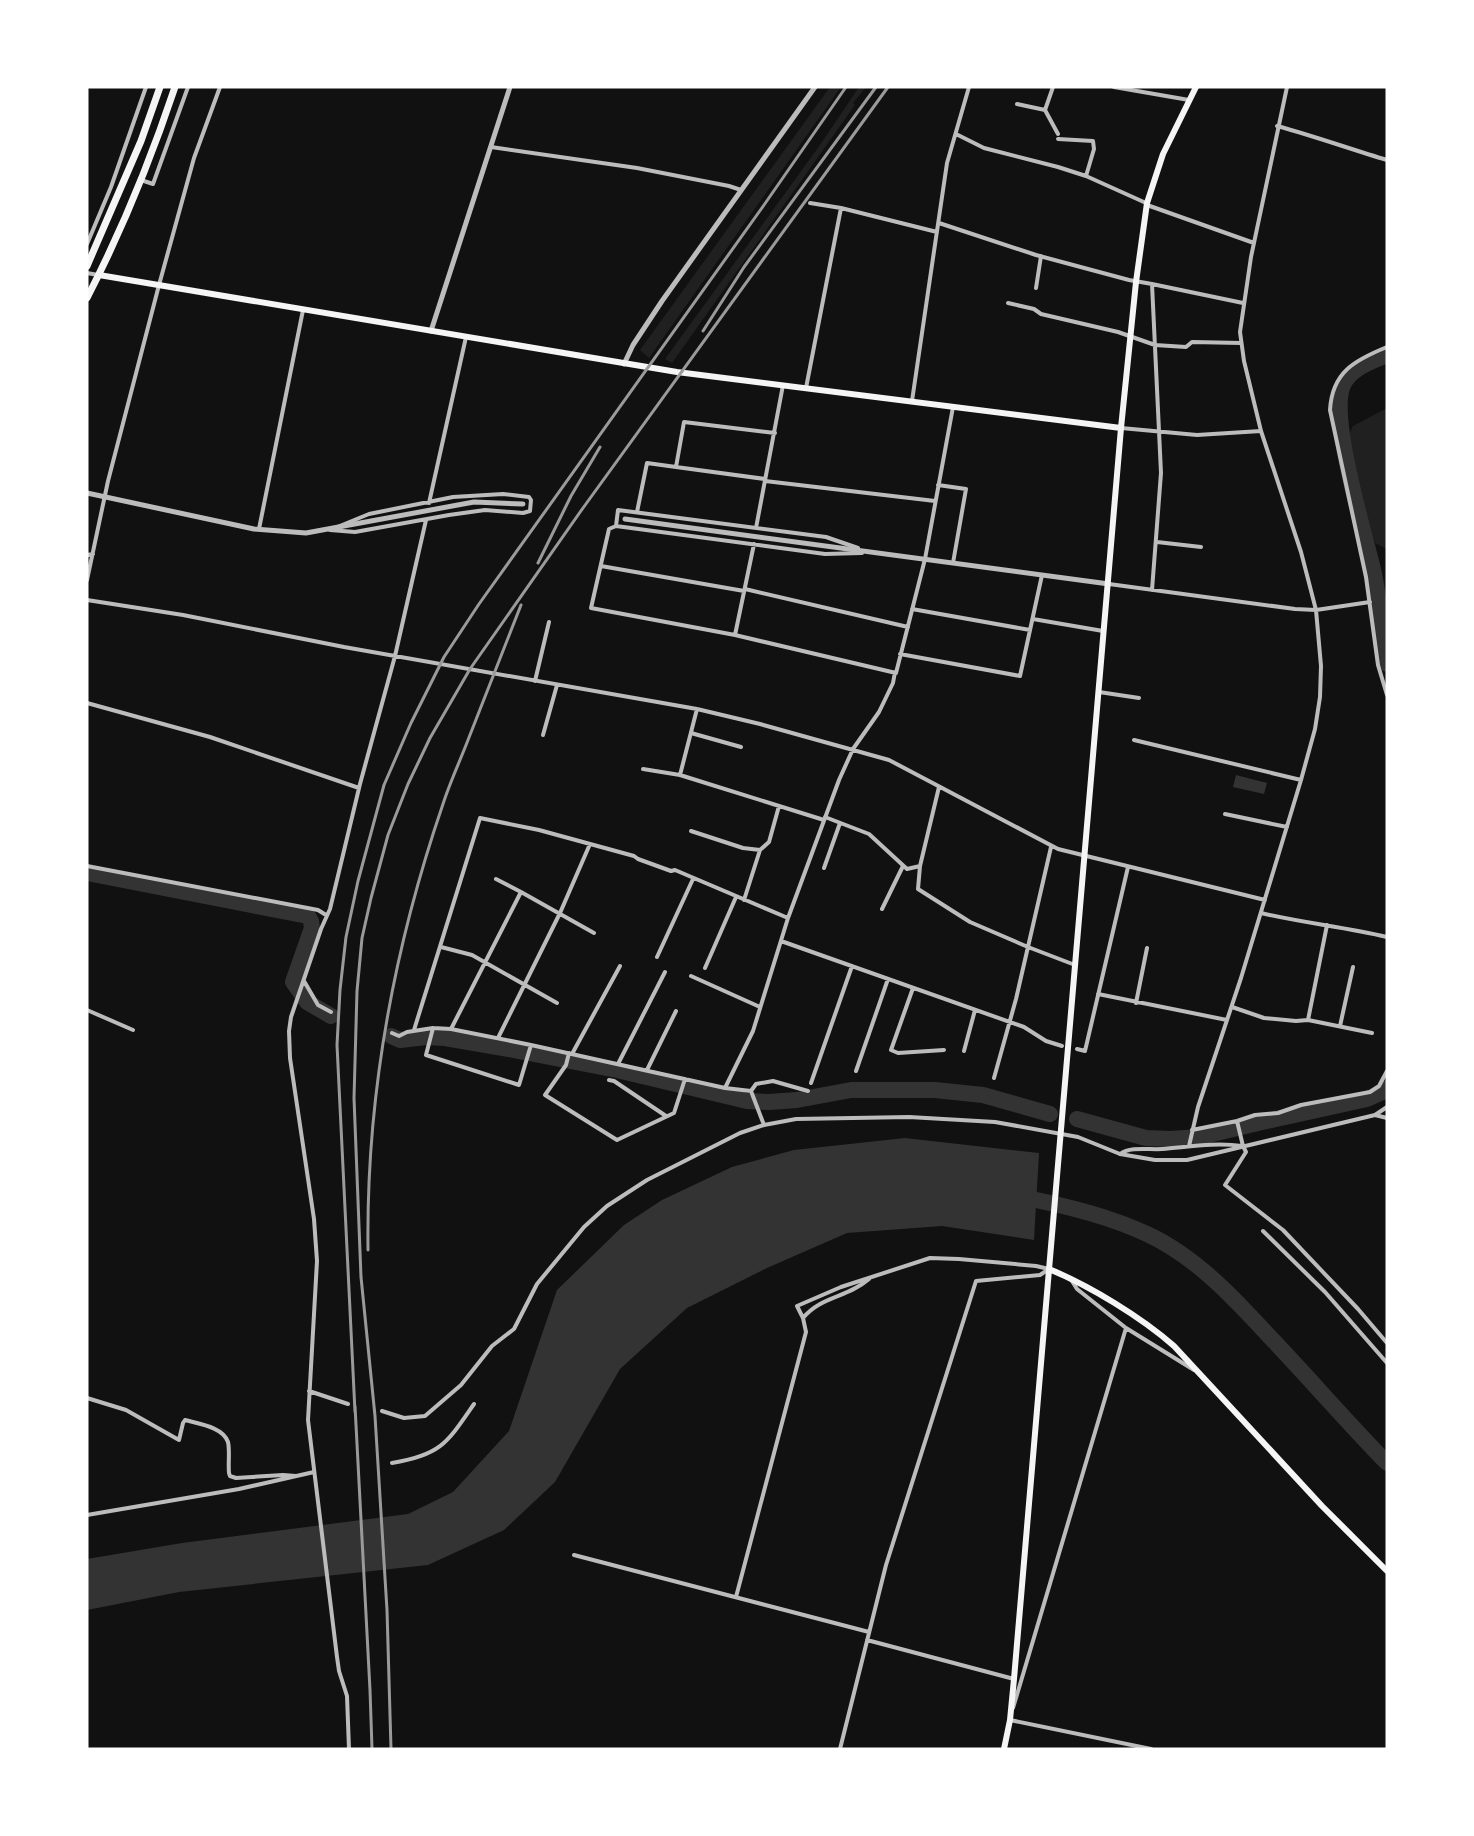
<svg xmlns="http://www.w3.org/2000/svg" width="1474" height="1836" font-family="'Roboto Condensed',sans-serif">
  <rect width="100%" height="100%" fill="#111"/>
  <!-- green -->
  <path fill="#202020" d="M830 87H841L649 358 640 350Z
    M859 87H866L853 103 855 105 672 363 665 359 820 145Z
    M1387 408V549L1375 543 1346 459 1347 438 1353 426Z"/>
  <!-- water -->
  <path fill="#333" d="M1236 775 1267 783 1264 794 1233 787Z
    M905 1138 1039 1153 1034 1240 942 1226 847 1233 767 1268 687 1308 620 1369 555 1482 504 1530 428 1565 179 1592 87 1610V1559L182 1543 408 1514 453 1492 509 1431 557 1290 624 1225 662 1200 732 1167 794 1150Z"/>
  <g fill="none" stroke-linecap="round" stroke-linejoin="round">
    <!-- river -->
    <path stroke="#333" stroke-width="16" d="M1387 355C1371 362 1351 368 1343 385 1329 417 1364 531 1373 569 1380 600 1381 632 1387 664
      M87 873 308 916 311 921 312 928 293 982 307 1002 331 1016
      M391 1036 400 1040 426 1037 445 1038 509 1049 617 1070 747 1101 769 1102 797 1100 851 1090H935L983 1095 1050 1114
      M1077 1119 1146 1138 1170 1139 1200 1137 1262 1122 1367 1099 1385 1091 1387 1088
      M1016 1196C1060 1204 1107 1215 1147 1234 1195 1256 1234 1298 1269 1336 1309 1378 1347 1422 1387 1463"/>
    <!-- minor -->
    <path stroke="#bcbcbc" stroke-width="4" d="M1053 87 1045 110 1058 134
      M1114 87 1189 100
      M1017 104 1045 110
      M1277 126C1314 136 1350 149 1387 160
      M956 134 984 148 1058 167 1086 176 1146 203
      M1058 139 1093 141 1094 149 1086 176
      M491 147 637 168 729 186 741 190
      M141 180 153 184 188 87
      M810 203 841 208 937 232
      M1147 205 1254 243
      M939 223 1036 255 1129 280 1152 284 1161 473 1152 590
      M87 244 111 187 146 87
      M87 273 98 275
      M1152 284 1243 303
      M1036 288 1041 256
      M1008 303 1034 309 1041 314 1118 332 1155 345 1186 347 1192 342 1241 343
      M1387 347C1355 360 1332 372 1330 410L1366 577 1378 665 1387 695
      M806 388 841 208
      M912 401 947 163 969 87
      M1121 428 1197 435 1261 431
      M676 467 765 479
      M765 481 935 501
      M938 485 966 489 953 563
      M503 494 529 497 531 500 530 511 523 513 485 510 449 515 355 532 330 530 369 514 453 497Z
      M429 503 466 337
      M637 512 647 463 676 467 684 422 775 433
      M616 526 825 554 862 553
      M756 528 783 385
      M259 529 303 310
      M1157 542 1201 547
      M858 548 826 537 618 510 616 526 609 529 591 608 735 635 896 673 925 559 953 407
      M87 555 93 554
      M601 566 744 591
      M87 580 108 481 159 285 194 158 220 87
      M1109 584 1295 609 1316 610 1370 602
      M745 589 908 627
      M87 600 183 615 344 647 697 709 760 724 889 760 1058 849 1265 900
      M912 609 1030 630
      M1033 619 1103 631
      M735 635 754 544
      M900 654 1020 676 1042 575
      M535 681 549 622
      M1099 692 1139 698
      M87 703 210 737 359 788
      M691 733 741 747
      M543 735 557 685
      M1134 740 1301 780
      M643 769 680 775 824 820
      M680 775 697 709
      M1225 814 1287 827
      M825 817 869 834 907 869 920 866 939 787
      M691 831 743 848 760 850 769 842 779 806
      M87 866 318 910 326 915
      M920 866 918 889 970 922 1028 947 1075 965
      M824 868 840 823
      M521 892 594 933
      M744 900 760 850
      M882 909 903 866
      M1261 913C1303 923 1345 927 1387 937
      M781 941 1024 1027 1046 1041 1062 1046
      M441 947 472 955 557 1003
      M657 957 693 879
      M705 968 736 897
      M691 976 760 1007
      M304 981 318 1005 331 1012
      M913 988 891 1050 898 1053 944 1050
      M1098 994 1227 1020
      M1136 1003 1147 948
      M1232 1007 1264 1018 1296 1021 1308 1020 1372 1033
      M87 1010 133 1030
      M1308 1020 1327 925
      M1340 1026 1353 967
      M433 1028 426 1055 519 1085 531 1045
      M451 1029 521 892 496 879
      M414 1030 480 818 539 830 634 856 638 859 671 871 675 870 788 918
      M392 1033 399 1036 407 1032 433 1028 451 1029 531 1045 725 1088 751 1091 764 1125
      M498 1038 560 913 590 844
      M1077 1049 1085 1051 1128 867
      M964 1051 975 1010
      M569 1053 566 1065 545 1095 617 1140 674 1113 685 1079
      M572 1054 620 966
      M618 1064 665 972
      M647 1070 676 1011
      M856 1071 888 979
      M1387 1071 1379 1086 1370 1092 1301 1105 1278 1113 1255 1115 1237 1121 1243 1146 1246 1152 1225 1185 1283 1230 1358 1309 1387 1343
      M994 1078 1016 999 1051 847
      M609 1080 614 1081 666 1116
      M811 1083 852 966
      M725 1088 753 1031 788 918 839 780 853 749 879 712 893 683 895 672
      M751 1091 756 1084 773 1081 808 1091
      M1375 1115 1387 1107
      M1192 1130 1237 1121
      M1189 1146 1198 1107 1241 978 1301 780 1315 729 1320 697 1321 666 1316 610 1301 552 1261 431 1244 361 1240 332 1251 257 1287 87
      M1120 1154C1131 1146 1149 1150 1162 1149 1188 1147 1215 1142 1242 1146
      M1263 1231 1325 1292 1387 1363
      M1072 1281 1077 1289 1126 1328 1194 1370
      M803 1318 797 1306 841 1287 930 1258 959 1259 1036 1266 1049 1269
      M309 1391 348 1404
      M87 1398 126 1410 179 1440 183 1423 185 1420C199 1424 223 1427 228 1442 230 1451 228 1463 229 1473L230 1476 236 1478 283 1475 296 1476
      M382 1411 404 1418 425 1416 461 1385 492 1346 514 1329 537 1284 584 1227 607 1206 647 1180 740 1133 764 1125 796 1119 909 1117 995 1122 1078 1137 1120 1154 1155 1160H1187L1375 1115 1387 1118
      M392 1463C441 1455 447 1443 474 1404
      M87 1515 239 1489 314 1472
      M574 1555 869 1632
      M736 1597 806 1332 803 1318C821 1296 847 1298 869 1279
      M867 1640 1014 1679
      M1013 1708 1126 1328
      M1010 1718V1720L1151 1749
      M349 1749 347 1696 339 1671 337 1657 308 1420 317 1261 314 1219 290 1058 289 1031 291 1017 321 929 330 909 360 784 395 656 426 520
      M840 1749 886 1565 976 1281 1040 1275 1049 1269"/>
    <!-- tertiary -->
    <path stroke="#bcbcbc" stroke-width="5" d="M431 331 510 87
      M624 364 633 345 662 301 815 87
      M87 493 254 529 306 533 474 502 523 504
      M625 519 1109 584"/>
    <!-- secondary -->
    <path stroke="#f5f5f5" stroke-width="6" d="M99 275 677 372 1121 428
      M1049 1269C1090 1286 1141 1317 1174 1346L1322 1506 1387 1571
      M1004 1749 1010 1720 1014 1679 1121 428 1136 282 1147 203 1163 154 1196 87"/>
    <!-- trunk -->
    <path stroke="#f5f5f5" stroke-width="7" d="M87 266 141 141 160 87
      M87 298C122 230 151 159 175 87"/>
    <!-- rail -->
    <path stroke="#9a9a9a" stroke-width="3" d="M703 331 744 267 876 87
      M538 563 571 496 600 447
      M368 1250C366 1099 394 947 443 804 450 782 460 761 468 740 486 695 503 650 521 605
      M355 1406 370 1690 372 1749
      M355 1412 337 1045 340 990 346 937 358 881 384 785 411 723 444 657 479 604 764 205 846 87
      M391 1749 387 1610 375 1416 361 1277 354 1098 357 991 362 938 371 898 388 835 408 784 430 738 470 669 583 508 888 87"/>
  </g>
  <!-- border -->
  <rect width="1474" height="1836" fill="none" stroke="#ffffff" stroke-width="177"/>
</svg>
